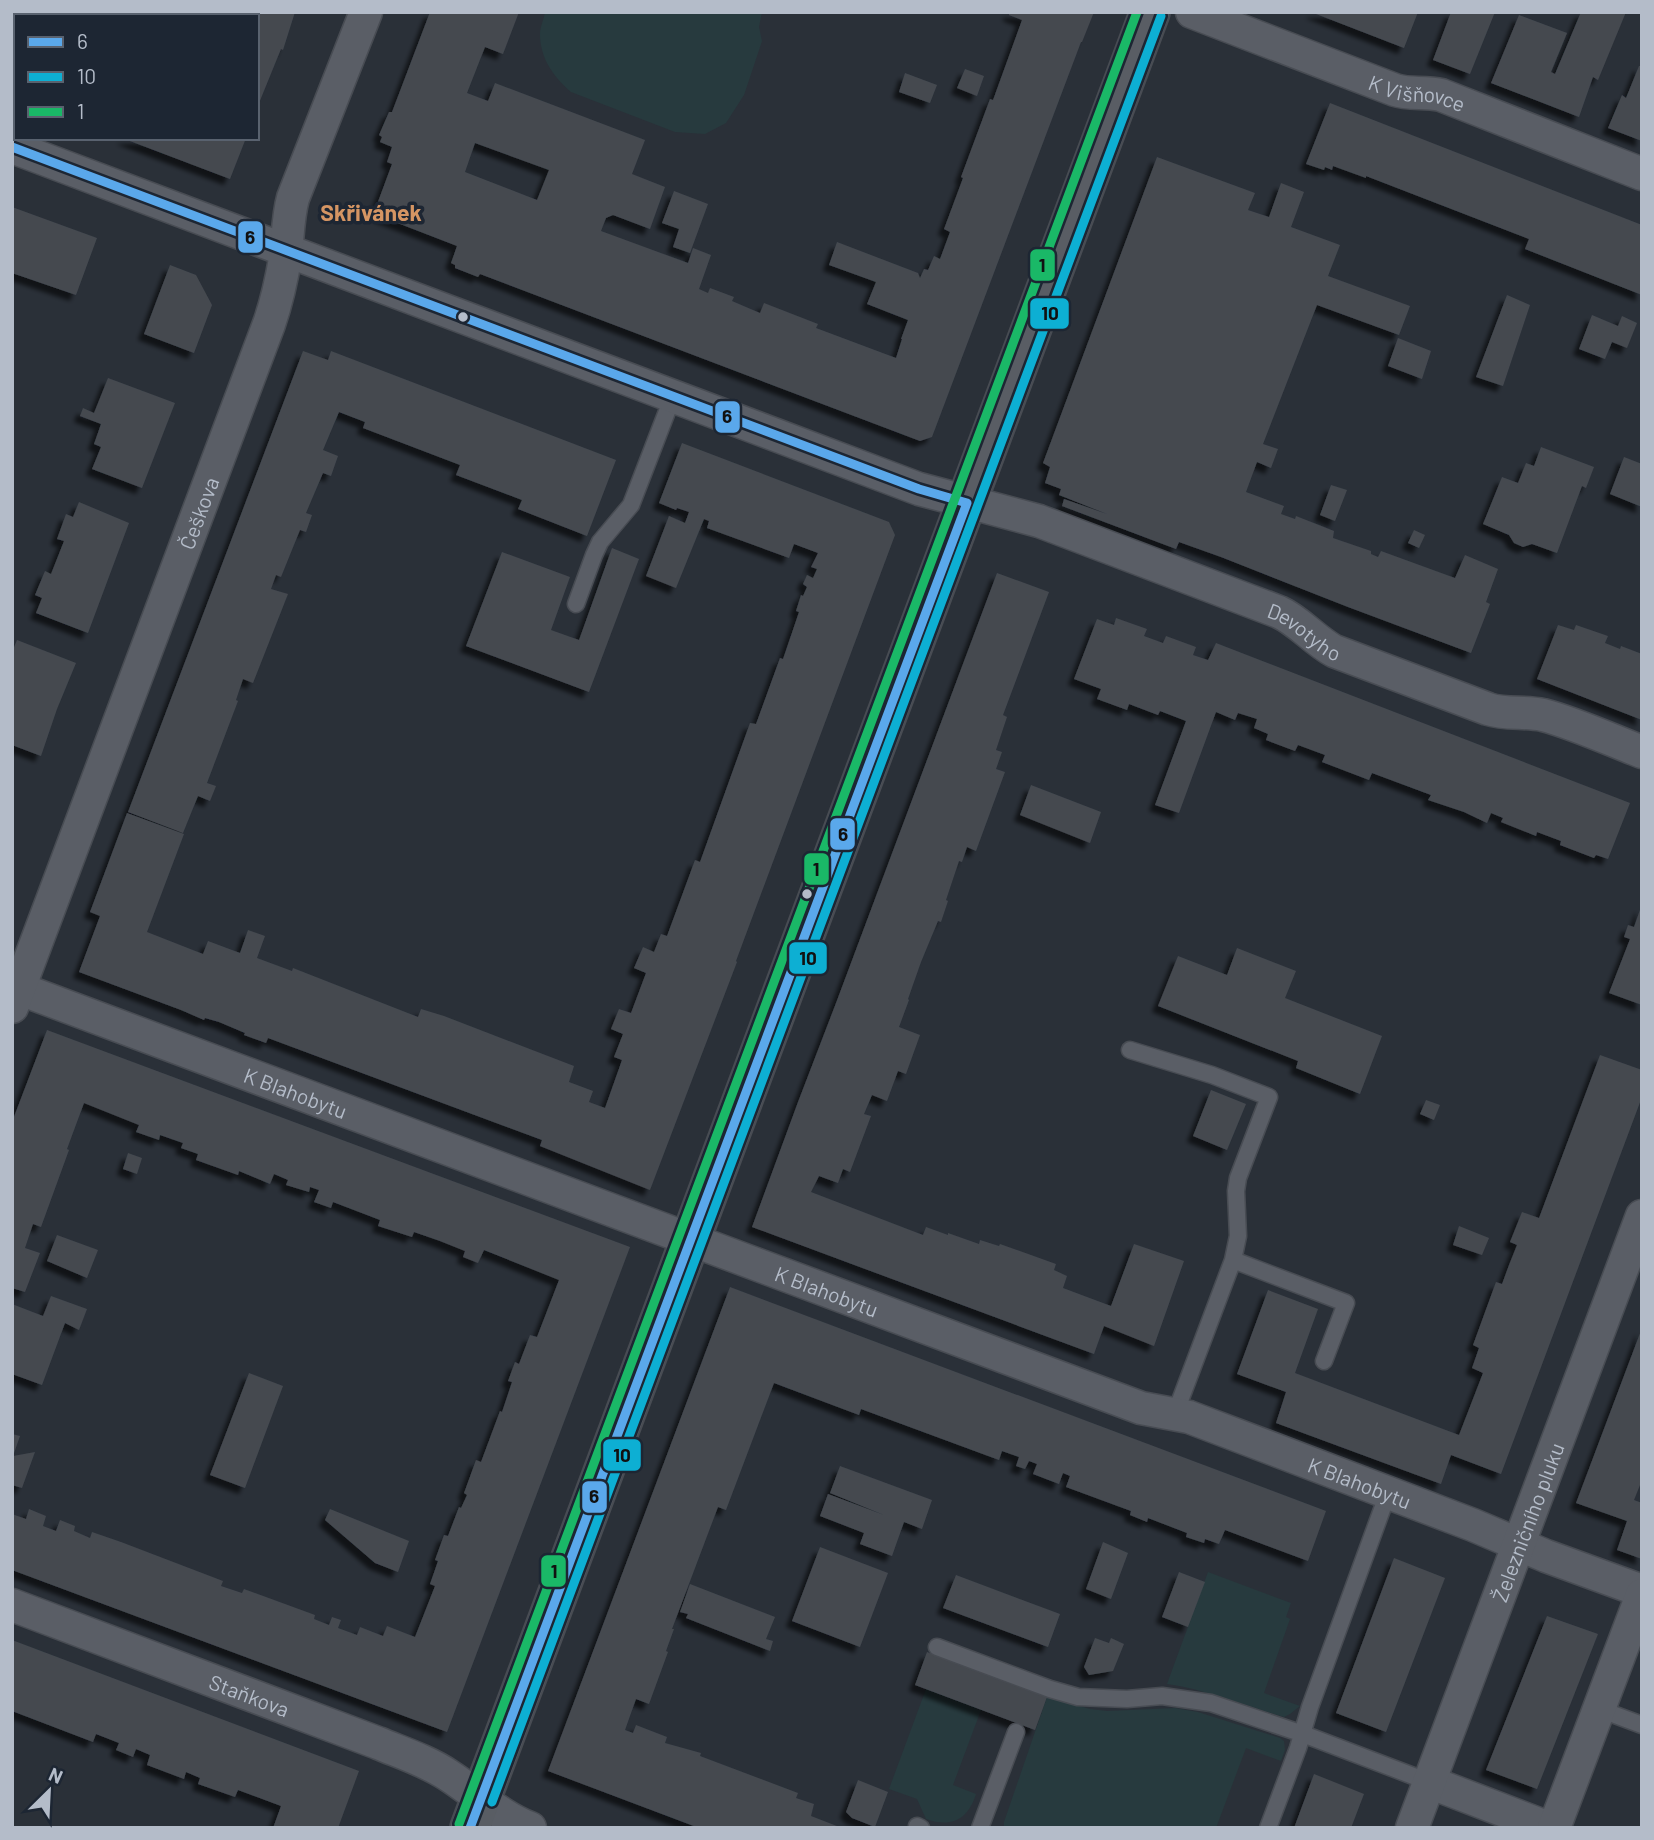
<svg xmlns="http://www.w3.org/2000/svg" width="1654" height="1840" font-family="Barlow,sans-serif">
  <defs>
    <filter id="shadow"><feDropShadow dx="-6" dy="6" stdDeviation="2" flood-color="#0009"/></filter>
  </defs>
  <rect width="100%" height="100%" fill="#2a3038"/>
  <!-- green -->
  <path fill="#273a3e" d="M545 12H762L759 27 762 41 744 95 726 123 705 134 675 132 571 92C554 77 540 59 540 34 540 27 544 19 545 12Z
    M1208 1572 1291 1603 1286 1617 1290 1619 1264 1693 1300 1706 1290 1714 1284 1717C1245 1706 1208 1690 1167 1684Z
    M926 1689 981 1710 953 1785 976 1794C968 1820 951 1828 926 1819L917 1799 889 1789Z
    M1047 1697 1090 1709 1107 1711 1175 1708 1198 1712 1280 1738 1284 1741 1285 1750 1281 1761 1246 1748 1216 1828H1004V1822Z"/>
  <!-- building -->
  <path fill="#444950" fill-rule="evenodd" filter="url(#shadow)" d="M213 12H295L283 50 281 49 257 108V16H212Z
    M430 12H519L503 54 485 47 467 93 488 101 495 83 645 140 632 174 665 187 650 229 613 215 606 218 601 231 688 263 693 248 711 255 699 289 708 293 710 288 734 297 732 301 760 313 764 303 818 324 816 328 896 358 902 339H901L908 320 867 304 876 282 829 265 837 242 918 273 920 278 924 269 928 270 934 256 940 259 950 232 944 229 963 178 961 177 990 99 993 100 1022 20 1009 15V12H1094L1082 42H1081L932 437 920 441 480 274 478 277 455 268V265L451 263 457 246 382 217 378 214 376 207 392 164 387 162 392 147 380 142 382 137 379 135 389 112H392ZM475 143 549 170 537 200 465 172Z
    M1311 12H1418L1404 48Z
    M1451 12H1495L1470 74 1433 60Z
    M1581 12H1626L1598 80 1593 77 1579 117 1491 83 1519 15 1567 33 1551 72 1555 74Z
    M12 32 16 33V98L12 97Z
    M1639 66H1642V141L1608 128 1622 95 1626 98Z
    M965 69 984 76 977 96 957 88Z
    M905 73 937 85 930 103 899 92Z
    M1330 103 1642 225V295L1525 249 1529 239 1366 176V178L1333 166 1332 170 1325 167 1324 170 1306 164Z
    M122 138H246L230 179Z
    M1157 157 1255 193 1248 210 1269 217 1281 183 1304 192 1291 227 1340 245 1328 276 1410 306 1399 335 1317 305 1263 444 1278 449 1271 468 1257 462 1246 492 1284 506 1281 514 1295 519 1296 516 1334 531 1333 538 1371 551V554L1378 557 1381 551 1455 578 1465 555 1498 569 1486 602 1490 604 1471 653 1348 607 1221 557 1179 542 1176 549 1062 506 1064 499 1107 514 1059 495 1061 489 1045 483 1050 467 1043 463Z
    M674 191 708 204 690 253 673 247 679 229 662 223Z
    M12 207 97 238 76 295 12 273Z
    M170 265 196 275 212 305 194 353 144 334Z
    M1507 295 1530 305 1503 386 1476 377Z
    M1592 315 1618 326 1622 316 1637 323 1627 348 1612 342 1605 359 1579 349Z
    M1398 338 1431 351 1422 379 1388 366Z
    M303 351 328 360 331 351 616 460 587 536 518 509 522 500 456 475 460 465 363 428 365 422 339 412 323 450 338 456 331 476 323 473 306 513 312 515 306 532 300 530 281 577 276 575 271 589 288 594 253 683 243 679 236 700 238 701 207 783 216 786 210 801 198 796 183 833 128 812Z
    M108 378 175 403 142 488 92 469 101 447 94 444 101 424 80 416 83 408 94 413Z
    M682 443 889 522 895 535 752 918 736 961 737 962 650 1190 540 1146 542 1140 480 1117 268 1038 266 1043 244 1035 245 1033 219 1022 205 1018 204 1020 181 1010 79 972 100 916 90 912 127 813 184 834 147 932 203 954 208 941 240 953 248 930 265 936 257 958 292 971 293 968 418 1017 421 1009 444 1016 574 1066 569 1082 593 1091 589 1102 605 1108 622 1060 614 1057 623 1034 611 1029 619 1009 631 1013 646 973 634 968 643 947 654 952 661 934 667 936 695 860 700 862 750 723 756 724 780 658 783 659 799 612 796 611 801 595 803 596 807 587 803 584 807 575 813 578 817 569 811 567 818 553 794 544 789 558 707 528 709 521 704 519 676 588 646 576 669 516 685 523 689 512 677 508 676 510 659 503Z
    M1541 447 1594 467 1586 488 1582 486 1557 553 1532 544 1523 547 1514 543 1509 535 1483 524 1502 477 1518 483 1526 463 1534 466Z
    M1624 457 1642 464V507L1610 494Z
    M1331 485 1347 490 1335 521 1320 515Z
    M79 502 129 523 88 633 36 613 42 598 35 595 45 571 51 574 64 541 57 539 66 514 73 517Z
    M1414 530 1425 535 1419 548 1408 543Z
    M612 548 639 559 589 692 466 646 502 552 570 577 551 630 579 640Z
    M997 573 1049 592 1003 715 1007 717 996 750 1002 752 996 769 1005 772 976 851 967 847 962 862 959 861 946 900 948 901 941 922 938 921 921 962 908 999 909 1000 899 1027 920 1035 906 1074 898 1071 887 1101 872 1095 864 1114 871 1116 850 1172 843 1169 838 1183 819 1176 811 1192 923 1235 926 1227 948 1235V1233L979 1244 980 1240 999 1246 1000 1244 1056 1264 1054 1270 1067 1276 1063 1288 1111 1306 1134 1244 1184 1261 1154 1346 1104 1326 1094 1354 752 1227 798 1102 836 1003Z
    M1116 618 1147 629 1144 636 1163 643 1166 636 1196 647 1193 655 1208 660 1216 643 1630 803 1608 859 1596 855 1594 858 1560 845 1561 841 1537 832 1536 836 1501 822 1503 818 1491 813 1487 823 1464 812 1428 800 1431 795 1372 773 1369 780 1322 762 1325 755 1298 745 1295 751 1266 740 1268 734 1254 728 1257 719 1238 713 1235 720 1216 712 1179 813 1155 805 1186 721 1160 711 1158 715 1129 704 1127 710 1097 699 1101 689 1074 679 1097 619 1114 625Z
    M1558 625 1574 630 1576 625 1608 636 1605 643 1620 649 1621 646 1642 654 1640 668 1642 669V720L1537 679Z
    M17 640 76 663 57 709 41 756 12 745V652Z
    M1031 785 1101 812 1090 843 1020 815Z
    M1641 907H1642V1005L1609 993 1630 939 1624 937 1628 925 1634 927Z
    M1237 948 1296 971 1285 998 1382 1036 1360 1094 1296 1068 1298 1061 1158 1006 1178 956 1227 975Z
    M47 1030 630 1247 447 1732 12 1570V1514L26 1519 29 1509 46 1516 43 1526 56 1531 60 1520 75 1526 74 1531 90 1538 92 1532 121 1542 223 1581 221 1586 242 1593 244 1589 315 1615 314 1619 329 1625 332 1617 341 1620 338 1628 357 1635 360 1627 383 1636 387 1626 415 1637 435 1586 430 1584 438 1561 435 1560 444 1535 448 1536 459 1507 461 1508 467 1495 464 1493 476 1460 481 1462 500 1411 502 1412 512 1382 508 1381 515 1362 519 1364 530 1335 537 1337 559 1280 484 1250 478 1263 463 1257 465 1251 440 1241 414 1232 412 1237 378 1226 380 1220 333 1202 331 1208 314 1202 319 1190 310 1187 309 1192 286 1185 288 1180 274 1174 270 1184 239 1171 238 1175 196 1160 198 1154 181 1148 183 1143 160 1135 159 1140 136 1132 139 1125 84 1103 67 1149 69 1150 41 1227 33 1224 25 1248 40 1253 25 1292 12 1288V1122Z
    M1600 1055 1642 1070V1097L1501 1474 1451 1455 1441 1484 1276 1423 1286 1392 1237 1374 1268 1290 1318 1309 1295 1373 1459 1435 1483 1373 1472 1368 1479 1348 1473 1345 1496 1282 1502 1284 1509 1265 1517 1245 1510 1242 1522 1212 1539 1218Z
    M1211 1090 1246 1104 1227 1150 1193 1136Z
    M1426 1100 1440 1105 1434 1120 1420 1114Z
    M128 1153 142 1158 137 1174 123 1169Z
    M1459 1226 1489 1238 1482 1255 1453 1245Z
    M57 1235 98 1250 87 1278 47 1261Z
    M730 1287 1326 1511 1308 1561 1225 1530 1219 1544 1205 1539 1204 1543 1186 1537 1187 1533 1148 1518 1147 1522 1130 1515 1131 1511 1066 1487 1070 1476 1063 1473 1059 1484 1033 1474 1037 1464 1029 1461 1025 1469 1016 1466 1019 1457 1002 1451 999 1460 861 1409 859 1415 774 1383 726 1510 718 1507 672 1629H674L666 1651 668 1652 649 1704 636 1699 625 1730 633 1733 636 1725 667 1737 665 1743 701 1753 700 1756 798 1793 796 1798 814 1804 811 1816 842 1828H699L548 1771Z
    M51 1296 87 1309 79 1330 65 1323 42 1385 12 1374V1304L43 1316Z
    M1642 1328V1480L1634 1500 1642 1503V1559L1617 1550 1627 1521 1576 1503Z
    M249 1373 283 1386 245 1488 210 1475Z
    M12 1434 20 1436 13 1456 35 1452 22 1488 12 1485Z
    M840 1466 932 1500 922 1529 904 1522 892 1556 860 1544 864 1533 820 1516 828 1494 884 1515 830 1493Z
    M330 1509 409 1541 398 1572 375 1563 325 1520Z
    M1103 1542 1128 1553 1111 1599 1086 1589Z
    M820 1547 888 1573 860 1647 792 1621Z
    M1394 1558 1445 1578 1386 1732 1336 1713Z
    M1179 1572 1205 1582 1188 1627 1162 1617Z
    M956 1575 1060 1614 1048 1647 943 1608Z
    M690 1584 775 1617 766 1639 773 1641 770 1651 686 1618 688 1614 680 1612Z
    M1547 1616 1598 1634 1537 1789 1486 1770Z
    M1095 1638 1109 1643 1111 1638 1124 1644 1113 1671 1089 1675 1084 1667Z
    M12 1640 359 1771 338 1828H273L281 1806 238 1790 235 1797 198 1784 200 1778 186 1772 184 1779 147 1765 150 1755 136 1749 133 1757 116 1750 119 1743 96 1734 93 1742 12 1711Z
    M927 1652 1047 1697 1035 1730 915 1685Z
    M1314 1774 1364 1794 1351 1828H1294Z
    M858 1780 888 1792 875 1827 852 1818 846 1812Z"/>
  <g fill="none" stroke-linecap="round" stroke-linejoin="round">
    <!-- lane casing -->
    <g stroke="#484c53" stroke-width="19">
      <path id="lane" d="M576 604 594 555 600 542 631 505 673 396
        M1130 1050 1212 1075 1269 1097 1238 1178 1236 1191 1238 1236 1233 1260 1175 1414
        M1233 1260 1346 1303 1324 1361
        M937 1647 1050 1689 1078 1697 1127 1699 1162 1696 1211 1703 1303 1734 1429 1782
        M1599 1709 1642 1725
        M917 1826 921 1828
        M980 1828 1016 1732
        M1268 1828 1298 1748 1310 1707 1388 1493"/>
    </g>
    <!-- street casing -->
    <g stroke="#484c53" stroke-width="35">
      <g id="street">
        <path id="s1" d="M1192 12 1395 90C1410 95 1425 91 1441 95L1642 174"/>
        <path id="s2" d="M12 147 919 489 1039 521 1279 612C1299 621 1314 640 1334 651L1488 709C1506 715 1524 711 1543 715 1574 723 1611 740 1642 752"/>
        <path id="s3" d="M12 986 1141 1408 1189 1417 1473 1525 1546 1556 1642 1591"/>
        <path id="s4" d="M12 1007 269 324C277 301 282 278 286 253 288 235 288 216 293 198L366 12"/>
        <path id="s5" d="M12 1605 378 1743C402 1753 427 1761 448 1775 476 1793 499 1816 530 1828"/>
        <path d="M1429 1782 1549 1828"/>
        <path id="s6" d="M1412 1828 1642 1216"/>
        <path d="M1554 1828 1642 1595"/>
      </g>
    </g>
    <!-- secondary casing -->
    <g stroke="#484c53" stroke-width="42">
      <path id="secondary" d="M470 1828 1150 12"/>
    </g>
    <!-- lane -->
    <use href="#lane" stroke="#5a5e66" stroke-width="16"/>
    <!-- street -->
    <use href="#street" stroke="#5a5e66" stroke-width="32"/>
    <!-- secondary -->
    <use href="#secondary" stroke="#595d64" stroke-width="38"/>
    <!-- bus-1 casing -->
    <g stroke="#1d2633" stroke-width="14">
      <path id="bus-1" d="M12 147 919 489 967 503
        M470 1828 967 503"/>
    </g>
    <!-- bus-2 casing -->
    <g stroke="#1d2633" stroke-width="14">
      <path id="bus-2" d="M492 1802 1161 16"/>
    </g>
    <!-- bus-3 casing -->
    <g stroke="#1d2633" stroke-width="14">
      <path id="bus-3" d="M459 1824 1137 12"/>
    </g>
    <!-- bus-1 -->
    <use href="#bus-1" stroke="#5aa8eb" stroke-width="9"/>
    <!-- bus-2 -->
    <use href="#bus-2" stroke="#0dafd3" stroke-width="9"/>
    <!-- bus-3 -->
    <use href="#bus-3" stroke="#1ab867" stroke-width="9"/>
  </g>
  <!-- markers -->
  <g fill="#b4bcc9" stroke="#1d2633" stroke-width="2.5">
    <circle cx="463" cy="317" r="6"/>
    <circle cx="807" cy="894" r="6"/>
  </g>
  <g text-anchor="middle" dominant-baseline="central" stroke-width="7" stroke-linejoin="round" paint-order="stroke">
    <!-- street labels -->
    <g font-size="21" fill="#b4bcc9" stroke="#1d2633">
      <text stroke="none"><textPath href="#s1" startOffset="240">K Višňovce</textPath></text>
      <text stroke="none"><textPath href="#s4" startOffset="528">Češkova</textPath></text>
      <text stroke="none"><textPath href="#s2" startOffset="1382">Devotyho</textPath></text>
      <text stroke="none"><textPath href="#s3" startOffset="303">K Blahobytu</textPath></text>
      <text stroke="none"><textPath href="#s3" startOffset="870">K Blahobytu</textPath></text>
      <text stroke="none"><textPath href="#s3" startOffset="1437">K Blahobytu</textPath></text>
      <text stroke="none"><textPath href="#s6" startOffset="327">Železničního pluku</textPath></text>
      <text stroke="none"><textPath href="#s5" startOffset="254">Staňkova</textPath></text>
    </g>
    <!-- neighbourhood labels -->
    <g font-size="23" font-weight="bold" fill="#d59563" stroke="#1d2633">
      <text x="371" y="212">Skřivánek</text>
    </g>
  </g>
  <g stroke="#1d2633" stroke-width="2.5">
    <rect x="237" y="220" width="27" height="34" rx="7" fill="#5aa8eb"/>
    <rect x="1029" y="248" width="27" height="34" rx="7" fill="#1ab867"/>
    <rect x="1029" y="297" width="41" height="33" rx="7" fill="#0dafd3"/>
    <rect x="714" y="400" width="27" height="34" rx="7" fill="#5aa8eb"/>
    <rect x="829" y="817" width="27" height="34" rx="7" fill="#5aa8eb"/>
    <rect x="803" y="852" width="27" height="34" rx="7" fill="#1ab867"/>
    <rect x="788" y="941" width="40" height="34" rx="7" fill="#0dafd3"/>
    <rect x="602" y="1438" width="40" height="34" rx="7" fill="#0dafd3"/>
    <rect x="581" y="1480" width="27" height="34" rx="7" fill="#5aa8eb"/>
    <rect x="540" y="1554" width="27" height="34" rx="7" fill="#1ab867"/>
  </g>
  <g font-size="19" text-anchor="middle" font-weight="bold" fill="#111">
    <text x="250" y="244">6</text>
    <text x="1042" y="272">1</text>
    <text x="1050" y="320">10</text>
    <text x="727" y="423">6</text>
    <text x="843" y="841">6</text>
    <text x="816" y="876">1</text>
    <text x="808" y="965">10</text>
    <text x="622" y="1462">10</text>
    <text x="594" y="1503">6</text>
    <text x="554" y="1578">1</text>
  </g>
  <!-- border -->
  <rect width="1654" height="1840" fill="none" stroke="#b4bcc9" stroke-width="28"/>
  <!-- legend -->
  <rect x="14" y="14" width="245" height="126" fill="#1d2633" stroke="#59626f" stroke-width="2"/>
  <rect x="28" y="37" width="35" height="10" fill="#5aa8eb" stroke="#59626f" stroke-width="2"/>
  <text x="77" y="49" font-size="21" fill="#b4bcc9">6</text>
  <rect x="28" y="72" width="35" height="10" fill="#0dafd3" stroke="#59626f" stroke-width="2"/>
  <text x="77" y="84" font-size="21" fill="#b4bcc9">10</text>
  <rect x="28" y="107" width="35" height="10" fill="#1ab867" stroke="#59626f" stroke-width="2"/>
  <text x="77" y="119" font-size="21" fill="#b4bcc9">1</text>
  <!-- north arrow -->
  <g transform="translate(49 1791) rotate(24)" stroke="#1d2633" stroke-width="5" paint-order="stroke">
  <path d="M0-5L12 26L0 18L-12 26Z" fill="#b4bcc9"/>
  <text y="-10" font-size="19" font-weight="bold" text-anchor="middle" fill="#b4bcc9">N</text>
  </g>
</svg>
